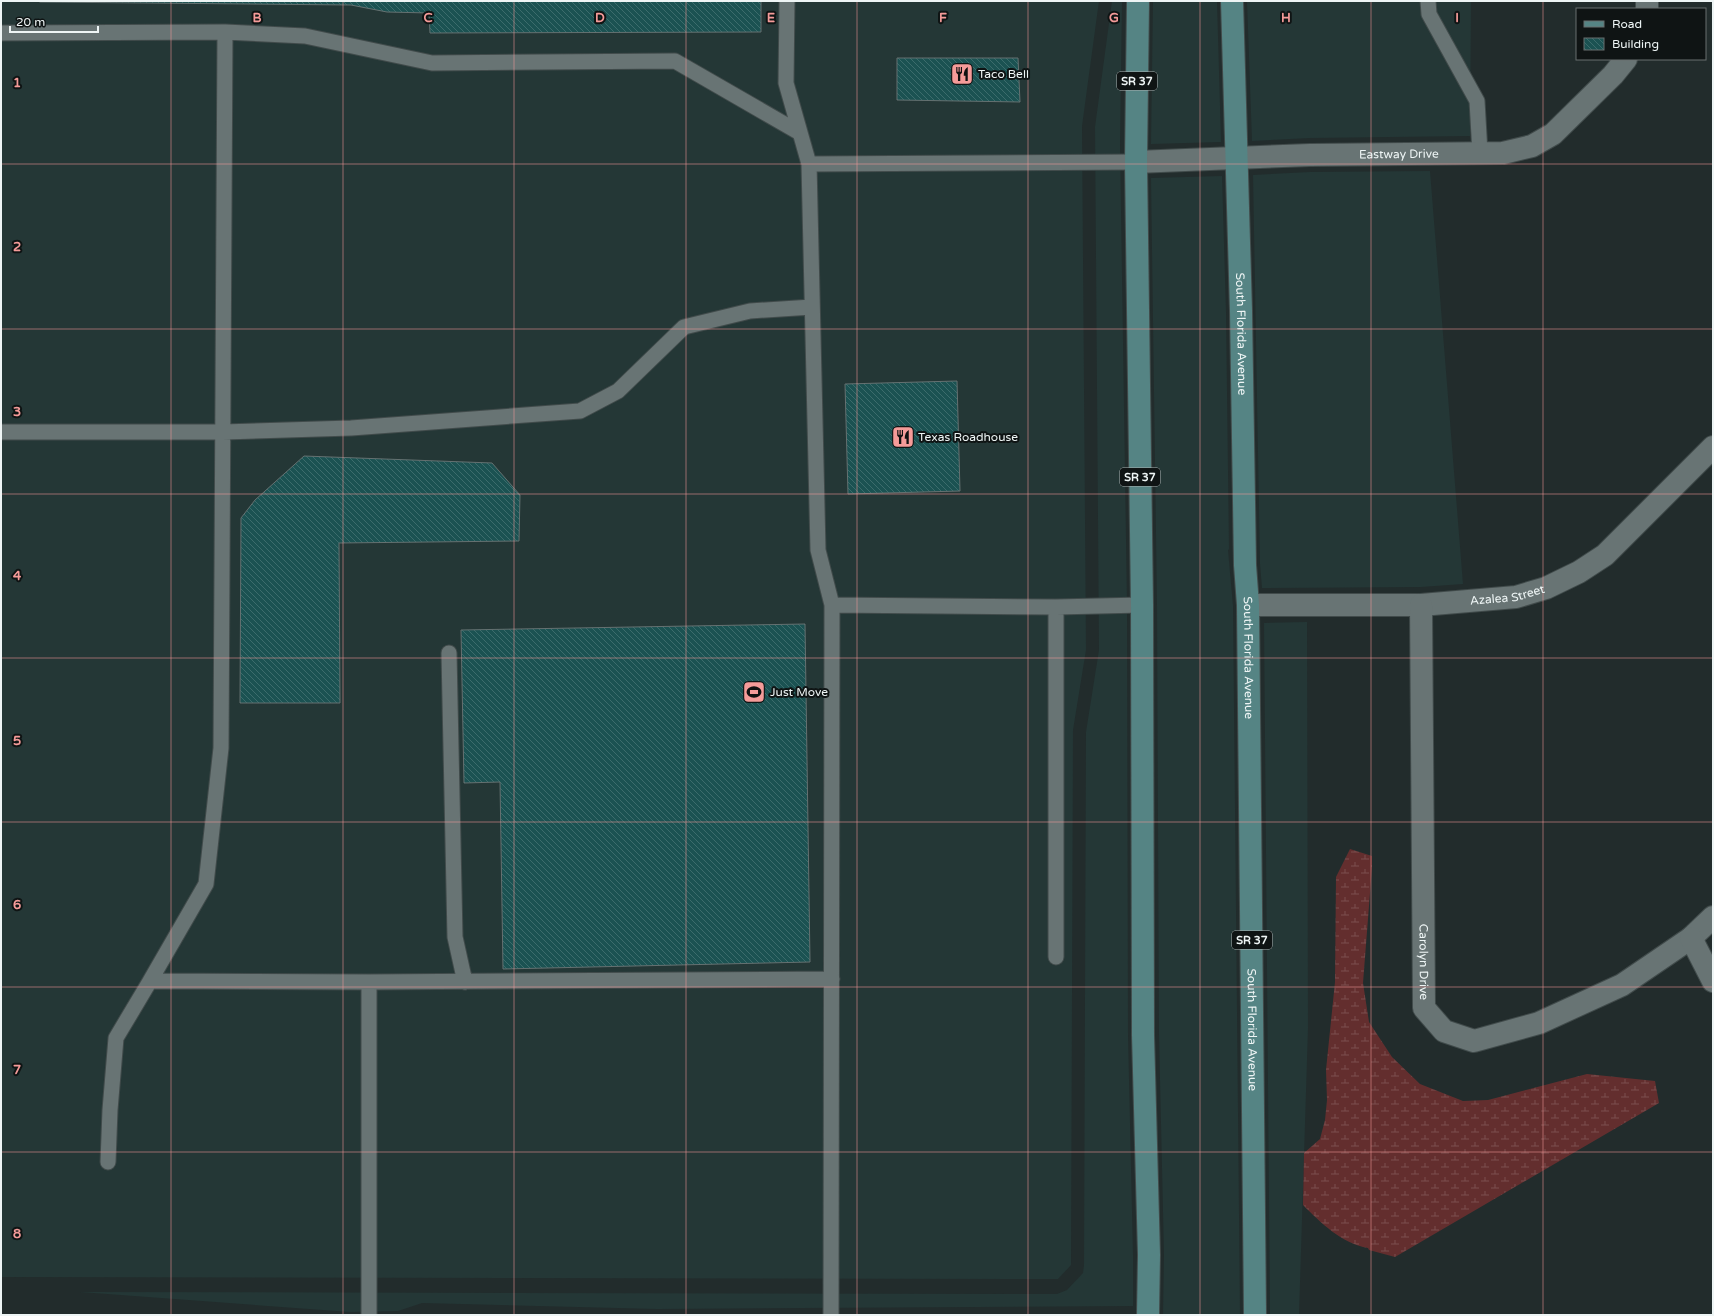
<svg xmlns="http://www.w3.org/2000/svg" width="1714" height="1316" font-family="'Varela Round',sans-serif">
  <defs>
    <pattern id="wetland-marsh" width="20" height="14" patternUnits="userSpaceOnUse"><rect width="20" height="14" fill="#632e2e"/><path d="M1 5h8M5 5V1M11 12h8M15 12V8" fill="none" stroke="#7a4d4d"/></pattern>
    <pattern id="building-back-hatch" width="6" height="6" patternUnits="userSpaceOnUse"><rect width="6" height="6" fill="#1b5252"/><path d="M-1 5l2 2M0 0l6 6M5-1l2 2" fill="none" stroke="#3c6c6c"/></pattern>
  </defs>
  <rect width="100%" height="100%" fill="#222c2c"/>
  <!-- built -->
  <path fill="#243736" d="M1 1H1099L1082 126 1086 650 1073 730 1071 1265 1058 1279 1 1277Z
    M1112 1H1122L1120 145 1127 605 1128 1035 1133 1255V1306L657 1309 422 1303 398 1311 350 1312 80 1292 1057 1294 1067 1290 1083 1273 1084 1265 1086 732 1099 650 1095 127Z
    M1153 1H1217L1221 142 1151 144Z
    M1247 1H1471L1470 136 1310 138 1252 141Z
    M1430 171 1463 584 1421 587 1262 588 1260 564 1253 175 1310 172Z
    M1222 176 1226 312 1229 549 1228 550 1233 606 1240 1315H1163L1164 1255 1159 1035 1157 605 1151 178Z
    M1307 622 1308 1028 1299 1315H1270L1264 623Z"/>
  <!-- wetland -->
  <path fill="url(#wetland-marsh)" d="M1350 849 1372 856V867L1363 983 1369 1022 1392 1057 1420 1084 1463 1101 1488 1100 1587 1074 1655 1081 1659 1103 1395 1257 1369 1250 1368 1248C1341 1243 1321 1223 1303 1205L1304 1153 1320 1139 1325 1120 1327 1100 1326 1070 1335 982 1336 877Z"/>
  <!-- building -->
  <path fill="url(#building-back-hatch)" stroke="#657171" d="M38 1H761V32L430 33 429 13 387 12 351 5 40 2Z
    M897 58H1018L1020 102 897 100Z
    M957 381 960 491 848 494 845 384Z
    M304 456 492 463 520 495 519 541 339 543 340 703H240L241 518 255 500Z
    M805 624 810 962 503 969 500 782 464 783 461 630Z"/>
  <g fill="none" stroke-linecap="round" stroke-linejoin="round">
    <!-- service casing -->
    <g stroke="#414b4b" stroke-width="17">
      <path id="service" d="M787 1 786 83 809 164 818 550 832 605
        M1428 1 1429 14 1477 101 1480 153
        M1 33 225 32 305 36 432 63 675 61 800 133
        M809 164 1136 162
        M1 432H223L351 428 580 411 618 391 684 327 750 311 812 307
        M1056 607V957
        M449 653 455 937 465 982
        M150 981 206 884 221 748 225 32
        M108 1162 110 1110 116 1038 150 981 369 982
        M369 1315V982L832 979
        M831 1315 832 605 1056 607 1142 605"/>
    </g>
    <!-- minor casing -->
    <g stroke="#414b4b" stroke-width="24">
      <g id="minor">
        <path d="M1647 9V1"/>
        <path id="s1" d="M1136 162 1310 155 1503 153 1532 146 1553 134 1613 75 1626 59"/>
        <path id="s2" d="M1248 605H1421L1516 597 1546 588 1579 572 1605 555 1713 447"/>
        <path id="s3" d="M1421 605 1424 1008 1444 1031 1474 1041 1539 1023 1622 985 1691 938 1713 917"/>
        <path d="M1691 938 1713 981"/>
      </g>
    </g>
    <!-- primary casing -->
    <g stroke="#414b4b" stroke-width="24">
      <g id="primary">
        <path d="M1138 1 1136 162 1142 605 1143 1035 1149 1255 1148 1315"/>
        <path id="s4" d="M1232 1 1241 311 1245 565 1248 605 1255 1315"/>
      </g>
    </g>
    <!-- service -->
    <use href="#service" stroke="#687474" stroke-width="15"/>
    <!-- minor -->
    <use href="#minor" stroke="#687474" stroke-width="22"/>
    <!-- primary -->
    <use href="#primary" stroke="#558484" stroke-width="22"/>
  </g>
  <!-- grid -->
  <path fill="none" stroke="#f59b99" stroke-width="1" stroke-opacity="0.55" d="M171 1V1315M343 1V1315M514 1V1315M686 1V1315M857 1V1315M1028 1V1315M1200 1V1315M1371 1V1315M1543 1V1315M1 164H1713M1 329H1713M1 494H1713M1 658H1713M1 822H1713M1 987H1713M1 1152H1713"/>
  <!-- icons -->
  <defs>
    <g id="restaurant-square" transform="scale(1.15)"><rect x="-9" y="-9" width="18" height="18" rx="4" fill="#f59b99" stroke="#0f1414"/><path d="M-5-6h1v4h1v-4h1v4h1v-4h1v5L-1.5 .5V6h-2V.5L-5-1ZM5-6V6H3V1.5H1.5Q1.5-4 5-6Z" fill="#111"/></g>
    <g id="stadium-square" transform="scale(1.15)"><rect x="-9" y="-9" width="18" height="18" rx="4" fill="#f59b99" stroke="#0f1414"/><path d="M0-5a6.5 5 0 1 0 0 10a6.5 5 0 1 0 0-10ZM-3.5-1.8h7v3.6h-7Z" fill="#111"/></g>
  </defs>
  <g fill-rule="evenodd">
    <use href="#restaurant-square" x="962" y="74"/>
    <use href="#restaurant-square" x="903" y="437"/>
    <use href="#stadium-square" x="754" y="692"/>
  </g>
  <g text-anchor="middle" dominant-baseline="central" stroke-width="4" stroke-linejoin="round" paint-order="stroke">
    <!-- shield labels -->
    <g fill="#0f1414" stroke="#abb2b2" stroke-width="1">
      <rect x="1117" y="72" width="40" height="18" rx="3"/>
      <rect x="1120" y="468" width="40" height="18" rx="3"/>
      <rect x="1232" y="931" width="40" height="18" rx="3"/>
    </g>
    <g font-size="11" font-weight="bold" fill="#eef5f5">
      <text x="1137" y="81">SR 37</text>
      <text x="1140" y="477">SR 37</text>
      <text x="1252" y="940">SR 37</text>
    </g>
    <!-- poi labels -->
    <g font-size="12" fill="#eef5f5" stroke="#0f1414" text-anchor="start">
      <text x="978" y="74">Taco Bell</text>
      <text x="918" y="437">Texas Roadhouse</text>
      <text x="770" y="692">Just Move</text>
    </g>
    <!-- street labels -->
    <g font-size="12" fill="#eef5f5" stroke="#0f1414">
      <text stroke="none"><textPath href="#s1" startOffset="263">Eastway Drive</textPath></text>
      <text stroke="none"><textPath href="#s4" startOffset="333">South Florida Avenue</textPath></text>
      <text stroke="none"><textPath href="#s2" startOffset="260">Azalea Street</textPath></text>
      <text stroke="none"><textPath href="#s4" startOffset="657">South Florida Avenue</textPath></text>
      <text stroke="none"><textPath href="#s3" startOffset="357">Carolyn Drive</textPath></text>
      <text stroke="none"><textPath href="#s4" startOffset="1029">South Florida Avenue</textPath></text>
    </g>
  </g>
  <g font-size="13" text-anchor="middle" font-weight="bold" fill="#f59b99" stroke="#0f1414" stroke-width="4" stroke-linejoin="round" paint-order="stroke">
    <text x="257" y="22">B</text>
    <text x="428" y="22">C</text>
    <text x="600" y="22">D</text>
    <text x="771" y="22">E</text>
    <text x="943" y="22">F</text>
    <text x="1114" y="22">G</text>
    <text x="1286" y="22">H</text>
    <text x="1457" y="22">I</text>
    <text x="17" y="87">1</text>
    <text x="17" y="251">2</text>
    <text x="17" y="416">3</text>
    <text x="17" y="580">4</text>
    <text x="17" y="745">5</text>
    <text x="17" y="909">6</text>
    <text x="17" y="1074">7</text>
    <text x="17" y="1238">8</text>
  </g>
  <!-- border -->
  <rect width="1714" height="1316" fill="none" stroke="#eef5f5" stroke-width="4"/>
  <!-- legend -->
  <rect x="1576" y="8" width="130" height="52" fill="#0f1414" stroke="#686e6e"/>
  <rect x="1584" y="21" width="20" height="6" fill="#558484" stroke="#686e6e"/>
  <text x="1612" y="28" font-size="12" fill="#eef5f5">Road</text>
  <rect x="1584" y="38" width="20" height="12" fill="url(#building-back-hatch)" stroke="#686e6e"/>
  <text x="1612" y="48" font-size="12" fill="#eef5f5">Building</text>
  <!-- scale -->
  <path d="M10 26v6h88v-6" fill="none" stroke="#eef5f5" stroke-width="2"/>
  <text x="16" y="26" font-size="12" fill="#eef5f5" stroke="#0f1414" stroke-width="3" paint-order="stroke">20 m</text>
</svg>
